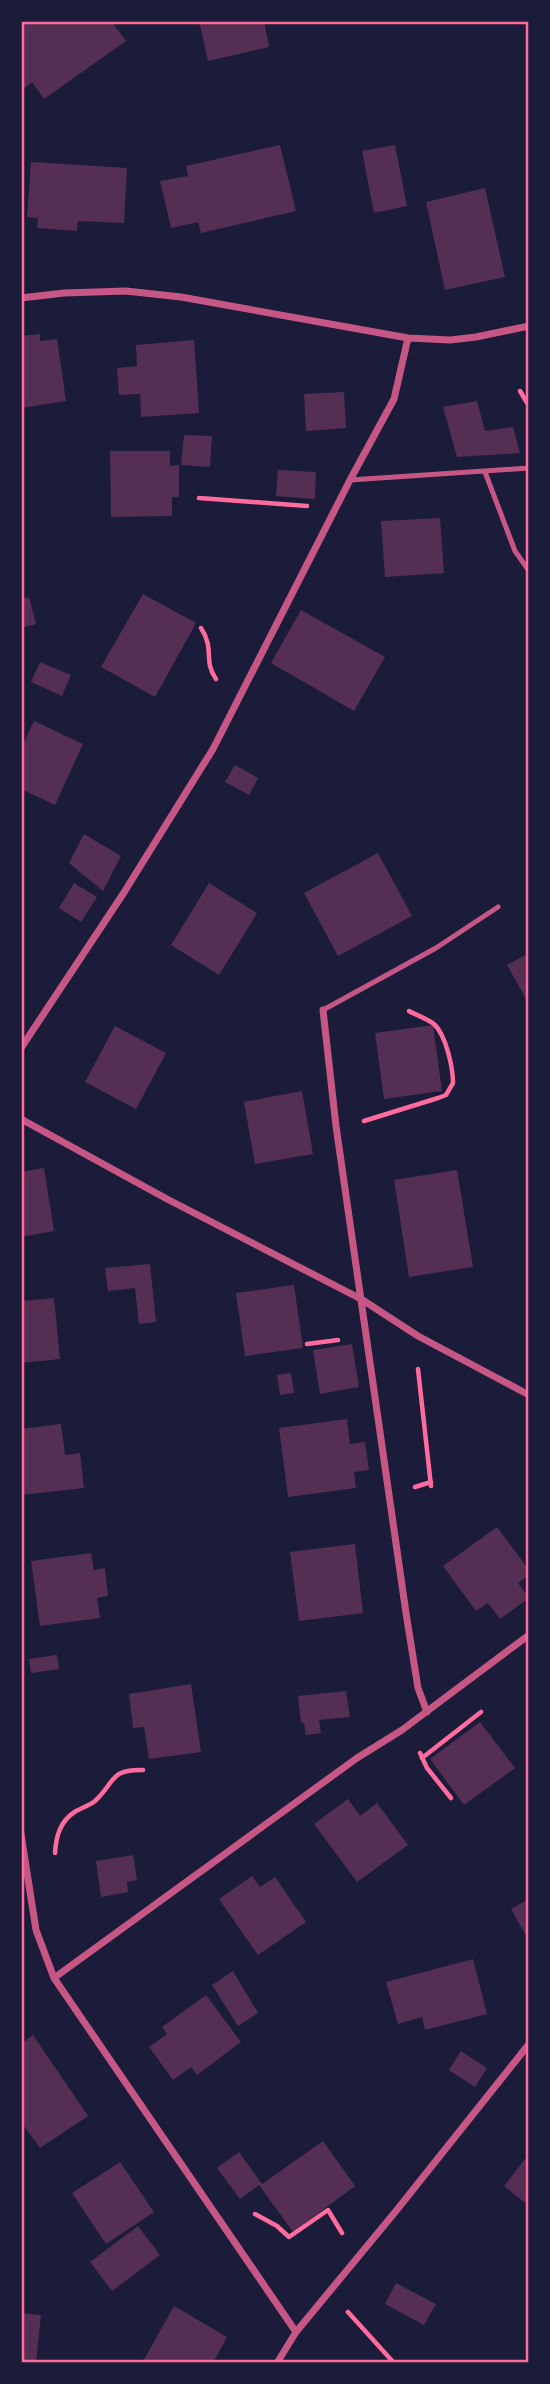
<svg xmlns="http://www.w3.org/2000/svg" width="550" height="2384" font-family="Raleway,sans-serif">
  <rect width="100%" height="100%" fill="#1b1b3a"/>
  <!-- building -->
  <path fill="#542f53" d="M22 21H111L126 41 44 99 32 82 21 91Z
    M199 21H264L269 47 208 61Z
    M280 145 296 211 201 233 198 222 171 228 160 181 188 176 186 166Z
    M395 145 407 206 374 213 362 151Z
    M31 162 127 168 124 223 78 221 77 231 37 228 38 218 27 217Z
    M485 188 505 277 445 290 426 202Z
    M40 334V341L57 339 66 401 21 408V336Z
    M194 340 199 413 141 417 140 394 119 395 117 368 137 366 136 345Z
    M344 392 346 428 306 431 304 394Z
    M477 401 485 431 513 427 520 453 457 457 443 407Z
    M184 435 212 436 210 467 181 465Z
    M110 451H170V466L179 465V497H172V516L111 517Z
    M278 470 316 472 315 499 276 496Z
    M440 518 444 573 385 577 381 521Z
    M143 594 196 623 155 697 101 667Z
    M29 597 36 624 21 628V599Z
    M301 610 385 657 354 711 271 663Z
    M40 662 71 675 62 696 31 682Z
    M34 721 83 744 55 805 21 789V749Z
    M235 765 258 778 249 795 225 782Z
    M84 834 121 856 103 891 69 863Z
    M378 853 412 916 338 956 304 893Z
    M74 883 97 897 81 922 59 908Z
    M209 883 257 913 219 975 171 945Z
    M529 953V1004L507 965Z
    M433 1025 442 1091 384 1099 375 1033Z
    M115 1026 166 1053 136 1109 85 1082Z
    M302 1091 313 1154 255 1164 244 1102Z
    M44 1168 54 1231 21 1237V1172Z
    M457 1170 473 1267 409 1277 394 1180Z
    M150 1264 156 1322 139 1324 135 1288 108 1291 105 1268Z
    M294 1285 303 1348 245 1356 236 1293Z
    M54 1298 60 1359 21 1363V1301Z
    M352 1344 359 1387 320 1394 313 1350Z
    M291 1373 294 1393 280 1395 277 1375Z
    M347 1419 350 1444 365 1442 369 1470 354 1472 356 1488 288 1497 279 1428Z
    M61 1424 65 1455 80 1453 84 1488 21 1495V1429Z
    M497 1527 529 1570V1575L518 1583 529 1598 500 1619 488 1603 476 1611 443 1566Z
    M355 1544 363 1613 299 1621 290 1552Z
    M91 1553 94 1570 105 1568 108 1596 97 1598 100 1618 40 1626 31 1561Z
    M57 1655 59 1669 31 1673 29 1659Z
    M191 1684 201 1752 149 1759 144 1727 133 1728 129 1694Z
    M346 1691 350 1717 319 1720 321 1733 306 1735 304 1723H301L298 1696Z
    M480 1722 515 1768 464 1805 430 1759Z
    M348 1799 360 1816 377 1803 408 1845 357 1882 314 1824Z
    M133 1855 137 1880 127 1882 128 1892 101 1897 96 1861Z
    M252 1876 260 1887 275 1877 306 1922 258 1955 219 1899Z
    M529 1899V1941L511 1909Z
    M473 1959 487 2014 425 2030 422 2017 398 2024 386 1982Z
    M233 1971 258 2013 238 2026 212 1985Z
    M206 1995 241 2042 197 2075 191 2067 173 2080 149 2047 167 2034 162 2027Z
    M33 2035 88 2116 40 2148 24 2126 21 2128V2044Z
    M461 2051 487 2068 475 2087 449 2070Z
    M323 2141 355 2186 293 2232 259 2185 240 2199 217 2168 239 2152 262 2184Z
    M529 2154V2206L504 2186Z
    M120 2162 154 2212 106 2244 72 2193Z
    M138 2226 160 2255 112 2291 90 2262Z
    M396 2283 436 2304 424 2325 385 2304Z
    M174 2306 227 2337 213 2363H142Z
    M21 2313 41 2315 36 2363H21Z"/>
  <g fill="none" stroke-linecap="round" stroke-linejoin="round">
    <!-- path -->
    <path stroke="#ff6b9d" stroke-width="4.5" d="M520 391 529 406
      M199 498 307 506
      M201 628C215 649 203 661 216 679
      M364 1121 438 1098 446 1095 453 1083C453 1068 446 1035 434 1024 428 1019 416 1015 409 1011
      M307 1344 338 1340
      M418 1369 431 1486
      M415 1487 431 1482
      M420 1753 427 1768 451 1798
      M422 1758 481 1712
      M55 1853C56 1836 60 1821 76 1811 82 1808 90 1805 95 1801 115 1783 109 1769 143 1770
      M255 2214 277 2226 289 2237 328 2210 342 2233
      M348 2312 394 2363"/>
    <!-- service -->
    <path stroke="#c65784" stroke-width="5" d="M485 472 515 551 529 571
      M350 480 529 468
      M323 1010 436 948 498 907"/>
    <!-- minor -->
    <path stroke="#c65784" stroke-width="7" d="M21 298 64 293 126 291 181 297 408 338 450 340 476 337 529 326
      M323 1010 336 1126 406 1613 418 1688 427 1712
      M21 1048 123 894 213 749 350 480 394 399 408 338
      M21 1119 167 1199 361 1299 418 1336 529 1395
      M21 1834 36 1930 54 1978 296 2332 277 2363
      M54 1978 357 1758 402 1730 529 1635
      M296 2332 396 2211 529 2044"/>
  </g>
  <!-- border -->
  <rect width="550" height="2384" fill="none" stroke="#1b1b3a" stroke-width="46"/>
  <rect x="23" y="23" width="504" height="2338" fill="none" stroke="#ff6b9d" stroke-width="2.5"/>
</svg>
